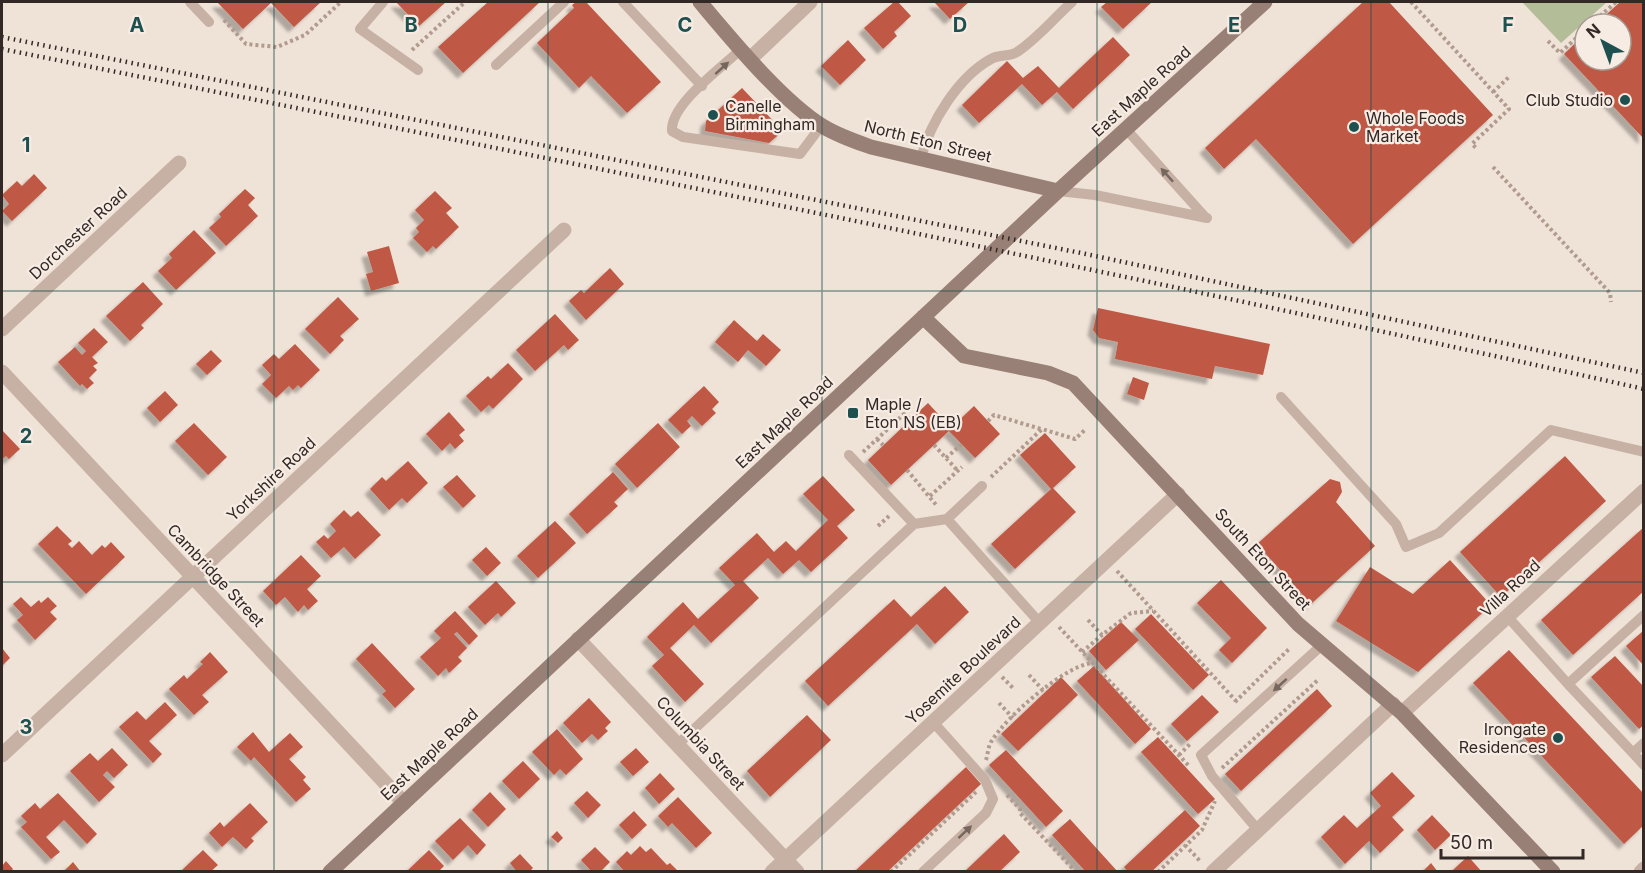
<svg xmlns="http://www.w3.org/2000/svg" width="1645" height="873" font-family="Inter,sans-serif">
  <defs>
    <filter id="shadow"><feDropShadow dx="-5.5" dy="5.5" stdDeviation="1.5" flood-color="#0004"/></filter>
  </defs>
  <rect width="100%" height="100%" fill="#efe2d7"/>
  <!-- green -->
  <path fill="#b3bd98" d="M1522 2H1607L1561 43Z"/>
  <!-- building -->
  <path fill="#bf5945" filter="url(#shadow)" d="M217 2H321L294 27 271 3 243 29Z
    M396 2H446L419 26Z
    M488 2H540L463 73 438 47Z
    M576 2H586L661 82 627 113 591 76 579 88 537 43 574 8 572 5Z
    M894 2H898L911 16 894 32 897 36 883 49 864 28Z
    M934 2H969L950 19Z
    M1107 2H1152L1123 29 1101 7Z
    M1363 2H1389L1493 115 1353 244 1256 139 1224 169 1205 148Z
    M1620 2H1644V139L1564 54 1585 34V60H1621V24H1596Z
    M1113 37 1130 55 1073 109 1057 92 1042 105 1022 84 979 123 962 105 1007 61 1023 78 1038 66 1059 88Z
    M848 40 866 60 840 85 821 66Z
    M742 88 783 131 769 143 705 131 706 121Z
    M34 174 47 188 12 221 2 211 9 204 2 195 17 181 22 186Z
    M245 189 255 198 248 205 258 216 226 246 209 228 221 217 219 214Z
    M435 191 452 208 446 213 459 227 436 249 433 246 427 252 413 238 419 232 416 228 424 220 415 210Z
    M194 230 216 253 176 290 158 271 172 258 169 254Z
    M389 246 399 283 371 291 366 274 373 272 367 252Z
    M610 268 624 284 586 320 569 301 581 290 584 293Z
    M143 282 163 304 141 325 144 328 130 341 106 316Z
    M338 297 359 319 340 336 344 340 330 354 305 329Z
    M1098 308 1270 344 1263 375 1215 366 1212 379 1115 359 1118 342 1099 338 1093 330Z
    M555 314 579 340 568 350 564 345 535 371 516 350Z
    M734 320 757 341 763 334 781 350 766 366 748 350 738 362 715 342Z
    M94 328 108 342 92 357 98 363 93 366 97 370 89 378 94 383 87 389 82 384 80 386 58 362 75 347 82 355 86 351 78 343Z
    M295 344 320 370 301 388 298 385 293 390 289 386 276 398 262 384 271 375 262 365 274 354 279 359Z
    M211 350 222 361 207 375 196 364Z
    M508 363 523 379 493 409 489 405 481 412 466 396 488 376 491 379Z
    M1133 377 1149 383 1144 400 1127 394Z
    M704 386 719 402 712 409 716 413 702 426 692 416 687 421 691 426 682 434 668 420Z
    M165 391 178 405 160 422 147 408Z
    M928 403 951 428 974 406 1000 434 975 458 949 431 891 485 868 460Z
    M449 412 465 430 459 435 464 441 455 449 450 443 442 451 426 434Z
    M194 423 227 457 208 475 175 441Z
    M658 423 680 447 637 488 615 464Z
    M2 430 20 449 9 459 6 456 2 459Z
    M1045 433 1076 467 1053 488 1076 512 1015 569 991 544 1051 489 1020 455Z
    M1565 456 1606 501 1501 597 1460 552Z
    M408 461 428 483 407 503 402 498 389 510 370 489 382 477 386 481Z
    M613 472 628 489 614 502 618 506 587 534 569 514Z
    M457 475 476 496 463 508 443 487Z
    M823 476 855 510 837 526 848 538 811 572 799 560 783 574 768 558 743 581 759 598 711 643 694 625 670 648 704 684 685 702 652 666 664 655 647 637 683 602 698 619 735 585 719 568 757 533 774 552 786 541 796 551 828 520 803 494Z
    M1330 479 1340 482 1342 492 1336 502 1375 546 1311 604 1257 544Z
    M344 510 351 517 358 511 381 535 355 559 344 547 331 558 316 542 324 535 328 539 336 531 330 524Z
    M555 521 576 543 538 578 517 556Z
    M57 526 72 541 68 544 72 548 79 541 92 555 102 545 105 548 111 542 125 557 86 594 38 544Z
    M1644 527V591L1573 655 1541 620Z
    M486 547 501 563 487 576 472 560Z
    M301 555 321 576 307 589 318 601 308 610 304 605 298 612 285 597 276 605 263 591Z
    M1450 560 1491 605 1418 672 1336 621 1370 567 1413 594Z
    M1221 580 1267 628 1232 663 1219 650 1231 638 1197 603Z
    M496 581 516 603 501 617 498 613 485 625 468 607Z
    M945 586 969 612 935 644 917 624 828 706 805 681 894 599 911 617Z
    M21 597 31 607 39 600 41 603 48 597 57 606 50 612 57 619 35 640 17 620 23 615 13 604Z
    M455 611 478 636 469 645 457 632 454 634 467 648 458 657 462 661 449 673 446 668 438 676 420 657 441 638 434 631Z
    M1151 614 1209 675 1193 690 1135 629Z
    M1121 622 1139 640 1106 670 1089 651Z
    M1644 630V666L1626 646Z
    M372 643 415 689 395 708 382 694 386 691 356 659Z
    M2 648 10 658 2 666Z
    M1509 650 1644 794V825L1624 844 1473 683Z
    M210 652 228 672 202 695 209 702 194 715 169 689 184 675 187 679 203 664 200 662Z
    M1615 656 1644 687V725L1639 729 1591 677Z
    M1094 666 1151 729 1135 744 1077 681Z
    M1061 677 1078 695 1018 751 1001 734Z
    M1317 689 1332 706 1241 791 1225 774Z
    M1202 695 1219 712 1187 741 1171 724Z
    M589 698 611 722 605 728 608 731 598 740 592 734 582 743 563 723Z
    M165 702 177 715 149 741 162 754 153 763 119 727 137 711 146 720Z
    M807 715 831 740 770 797 747 771Z
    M557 729 583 759 566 775 560 769 554 775 532 752Z
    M253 732 269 752 290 733 303 747 289 759 306 777 303 780 311 789 296 802 254 757 251 761 237 747Z
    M1158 737 1215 799 1198 814 1141 752Z
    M112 748 128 765 114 778 107 771 103 775 115 787 99 802 70 771 90 753 98 761Z
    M636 748 649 762 633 776 620 762Z
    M1006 750 1063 811 1046 827 989 765Z
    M523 761 540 779 519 799 502 781Z
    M966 767 981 784 887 872H854Z
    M1392 772 1415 796 1392 817 1404 830 1380 853 1369 841 1345 864 1321 837 1344 815 1357 828 1381 806 1370 793Z
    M660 773 675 789 659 804 645 788Z
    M587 791 601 805 588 818 574 803Z
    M490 792 506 809 488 827 472 810Z
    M58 793 97 834 87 844 64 820 46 837 60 852 51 859 21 827 27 822 21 816 35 803 40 809Z
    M678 797 712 833 696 848 672 823 668 827 658 816Z
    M250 803 268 822 251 838 254 841 246 849 233 837 222 847 209 833 220 822 224 827Z
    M1185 810 1200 826 1151 872H1128L1124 867Z
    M634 811 647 825 632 839 619 825Z
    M1432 815 1451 835 1435 850 1417 830Z
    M460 818 486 845 477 855 468 845 453 860 435 841Z
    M1070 819 1118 872H1086L1052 835Z
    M557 831 563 838 558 843 551 837Z
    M1004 834 1020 852 999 872H964Z
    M640 846 646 852 651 848 667 865 670 863 677 870 625 872 616 862 627 851 631 855Z
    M595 847 610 862 600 872H592L581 860Z
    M203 850 218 865 210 872H180Z
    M429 850 444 866 438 872H406Z
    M520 854 533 868 529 872H517L510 863Z
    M1468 856 1482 872 1453 870Z
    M6 861 13 869 11 872H2V866Z
    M73 862 81 872H63Z
    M1431 863 1438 872H1422Z"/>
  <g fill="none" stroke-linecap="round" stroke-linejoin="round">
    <!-- path -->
    <path stroke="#b19b8e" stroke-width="4" stroke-dasharray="3 3" stroke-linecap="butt" d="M1411 2 1509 109 1472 144 1477 149
      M224 20 246 44 277 47 305 35 341 2
      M1591 24 1616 2
      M1548 41 1560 53 1585 30
      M412 50 465 2
      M1493 92 1510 76
      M1493 167 1610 293 1611 302
      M988 421 994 415 1041 429
      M877 439 883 445
      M934 445 958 471
      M863 452 904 414 911 420
      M946 458 962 444
      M907 470 937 506
      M991 477 1042 429 1075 439 1086 429
      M930 496 962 467
      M878 526 889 516
      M1117 571 1236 701
      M1088 620 1102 635 1131 613 1153 611
      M1059 627 1189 766
      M1082 652 1102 635
      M1029 675 1043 690
      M1002 677 1014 689
      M1235 702 1290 648
      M999 703 1013 718
      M1179 755 1190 744
      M986 760C988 754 988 747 991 742 1006 717 1064 666 1092 663
      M1222 768 1319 679
      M1007 795 1020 809V813L1076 872
      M1185 845 1201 862
      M891 872 976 792
      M1158 872 1202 830 1215 801"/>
    <!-- lane -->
    <path stroke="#c6b1a4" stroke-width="10" d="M190 2 209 22
      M383 2 360 29 418 70
      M623 2 702 86
      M741 49C722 68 670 104 672 131L683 137 800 154 821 126
      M496 65 564 2
      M1126 129 1206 218
      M921 158C930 123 958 77 991 59 999 54 1010 57 1017 52 1037 39 1054 18 1072 2
      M1058 191 1095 195 1207 218
      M1281 397 1396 524 1406 547 1439 533 1551 430 1644 452
      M947 519 982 486
      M914 524 947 519 1040 623
      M1644 615 1568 684 1633 753 1644 743
      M1507 616 1568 684
      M677 745 914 524 849 455
      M1633 753 1644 765
      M1258 830 1212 776 1201 755 1322 645
      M923 872 986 813 993 799 985 780 934 723"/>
    <!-- street -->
    <path stroke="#c6b1a4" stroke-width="15" d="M750 59 810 2
      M2 329 179 163
      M2 372 404 803
      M578 639 797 872
      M1402 713 1644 491
      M2 755 564 230
      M772 872 1178 494
      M1213 872 1393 704
      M1641 872 1644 869"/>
    <!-- secondary -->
    <path stroke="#998076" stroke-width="15" d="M700 2C732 40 782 101 824 127 839 136 854 141 871 147L1058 191
      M923 317 964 356 1048 373 1073 383 1298 624 1402 713 1553 872
      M330 872 1058 191 1265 2"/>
    <!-- rail -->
    <path stroke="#322825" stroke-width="4.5" stroke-dasharray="1.5 4.5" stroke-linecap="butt" d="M2 37 1081 253 1644 373
      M2 49C550 159 1098 267 1644 389"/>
  </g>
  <!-- one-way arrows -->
  <defs><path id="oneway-solid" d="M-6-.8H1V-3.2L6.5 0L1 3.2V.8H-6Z" transform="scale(1.5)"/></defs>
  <g fill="#75665e">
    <use href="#oneway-solid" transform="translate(722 68) rotate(-42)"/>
    <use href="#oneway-solid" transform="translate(1167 175) rotate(-132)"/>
    <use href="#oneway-solid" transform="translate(1280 685) rotate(138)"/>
    <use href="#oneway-solid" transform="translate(965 832) rotate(-43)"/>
  </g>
  <!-- grid -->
  <path fill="none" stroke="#1e5050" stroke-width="1.5" stroke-opacity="0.55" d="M274 2V872M548 2V872M822 2V872M1097 2V872M1371 2V872M2 291H1644M2 582H1644"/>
  <!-- markers -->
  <g fill="#1e5050" stroke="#f7ece3" stroke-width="2">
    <circle cx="1625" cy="100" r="6"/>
    <circle cx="713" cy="115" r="6"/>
    <circle cx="1354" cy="127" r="6"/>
    <rect x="847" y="407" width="12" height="12" rx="3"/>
    <circle cx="1558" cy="738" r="6"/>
  </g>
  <g text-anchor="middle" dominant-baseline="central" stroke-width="4.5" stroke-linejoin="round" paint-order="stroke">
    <!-- street labels -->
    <g font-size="16" fill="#322825" stroke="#f7ece3">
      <text transform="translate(1141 91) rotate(-42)">East Maple Road</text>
      <text transform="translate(928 141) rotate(14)">North Eton Street</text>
      <text transform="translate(78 233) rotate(-43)">Dorchester Road</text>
      <text transform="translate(784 422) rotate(-43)">East Maple Road</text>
      <text transform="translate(271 479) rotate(-43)">Yorkshire Road</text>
      <text transform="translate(1263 559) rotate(47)">South Eton Street</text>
      <text transform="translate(216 575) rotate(47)">Cambridge Street</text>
      <text transform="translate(1510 588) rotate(-43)">Villa Road</text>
      <text transform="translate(963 670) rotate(-43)">Yosemite Boulevard</text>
      <text transform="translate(701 743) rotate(47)">Columbia Street</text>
      <text transform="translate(429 754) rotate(-43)">East Maple Road</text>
    </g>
    <!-- poi labels -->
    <g font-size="16" fill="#322825" stroke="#f7ece3" text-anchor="start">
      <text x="1613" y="100" text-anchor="end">Club Studio</text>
      <text x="725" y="106">Canelle<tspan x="725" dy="18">Birmingham</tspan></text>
      <text x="1366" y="118">Whole Foods<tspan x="1366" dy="18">Market</tspan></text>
      <text x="865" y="404">Maple /<tspan x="865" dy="18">Eton NS (EB)</tspan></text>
      <text x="1546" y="729" text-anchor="end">Irongate<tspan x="1546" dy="18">Residences</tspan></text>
    </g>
  </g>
  <g font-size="20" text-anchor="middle" font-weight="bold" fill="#1e5050" stroke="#f7ece3" stroke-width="4.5" stroke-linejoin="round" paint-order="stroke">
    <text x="137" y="32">A</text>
    <text x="411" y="32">B</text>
    <text x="685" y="32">C</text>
    <text x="960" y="32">D</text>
    <text x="1234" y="32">E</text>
    <text x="1508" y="32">F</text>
    <text x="26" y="152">1</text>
    <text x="26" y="443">2</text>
    <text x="26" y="734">3</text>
  </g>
  <!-- border -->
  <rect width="1645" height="873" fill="none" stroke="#322825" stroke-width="6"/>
  <!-- north arrow -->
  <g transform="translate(1603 42) rotate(319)"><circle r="28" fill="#f7ece3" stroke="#a89e97" stroke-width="1.5"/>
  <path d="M0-4.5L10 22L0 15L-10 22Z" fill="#1e5050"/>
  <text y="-9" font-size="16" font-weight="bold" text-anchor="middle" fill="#322825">N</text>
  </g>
  <!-- scale -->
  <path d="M1441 849v9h142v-9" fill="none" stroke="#322825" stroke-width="3"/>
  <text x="1450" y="849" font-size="18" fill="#322825" stroke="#f7ece3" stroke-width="4.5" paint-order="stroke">50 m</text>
</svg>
